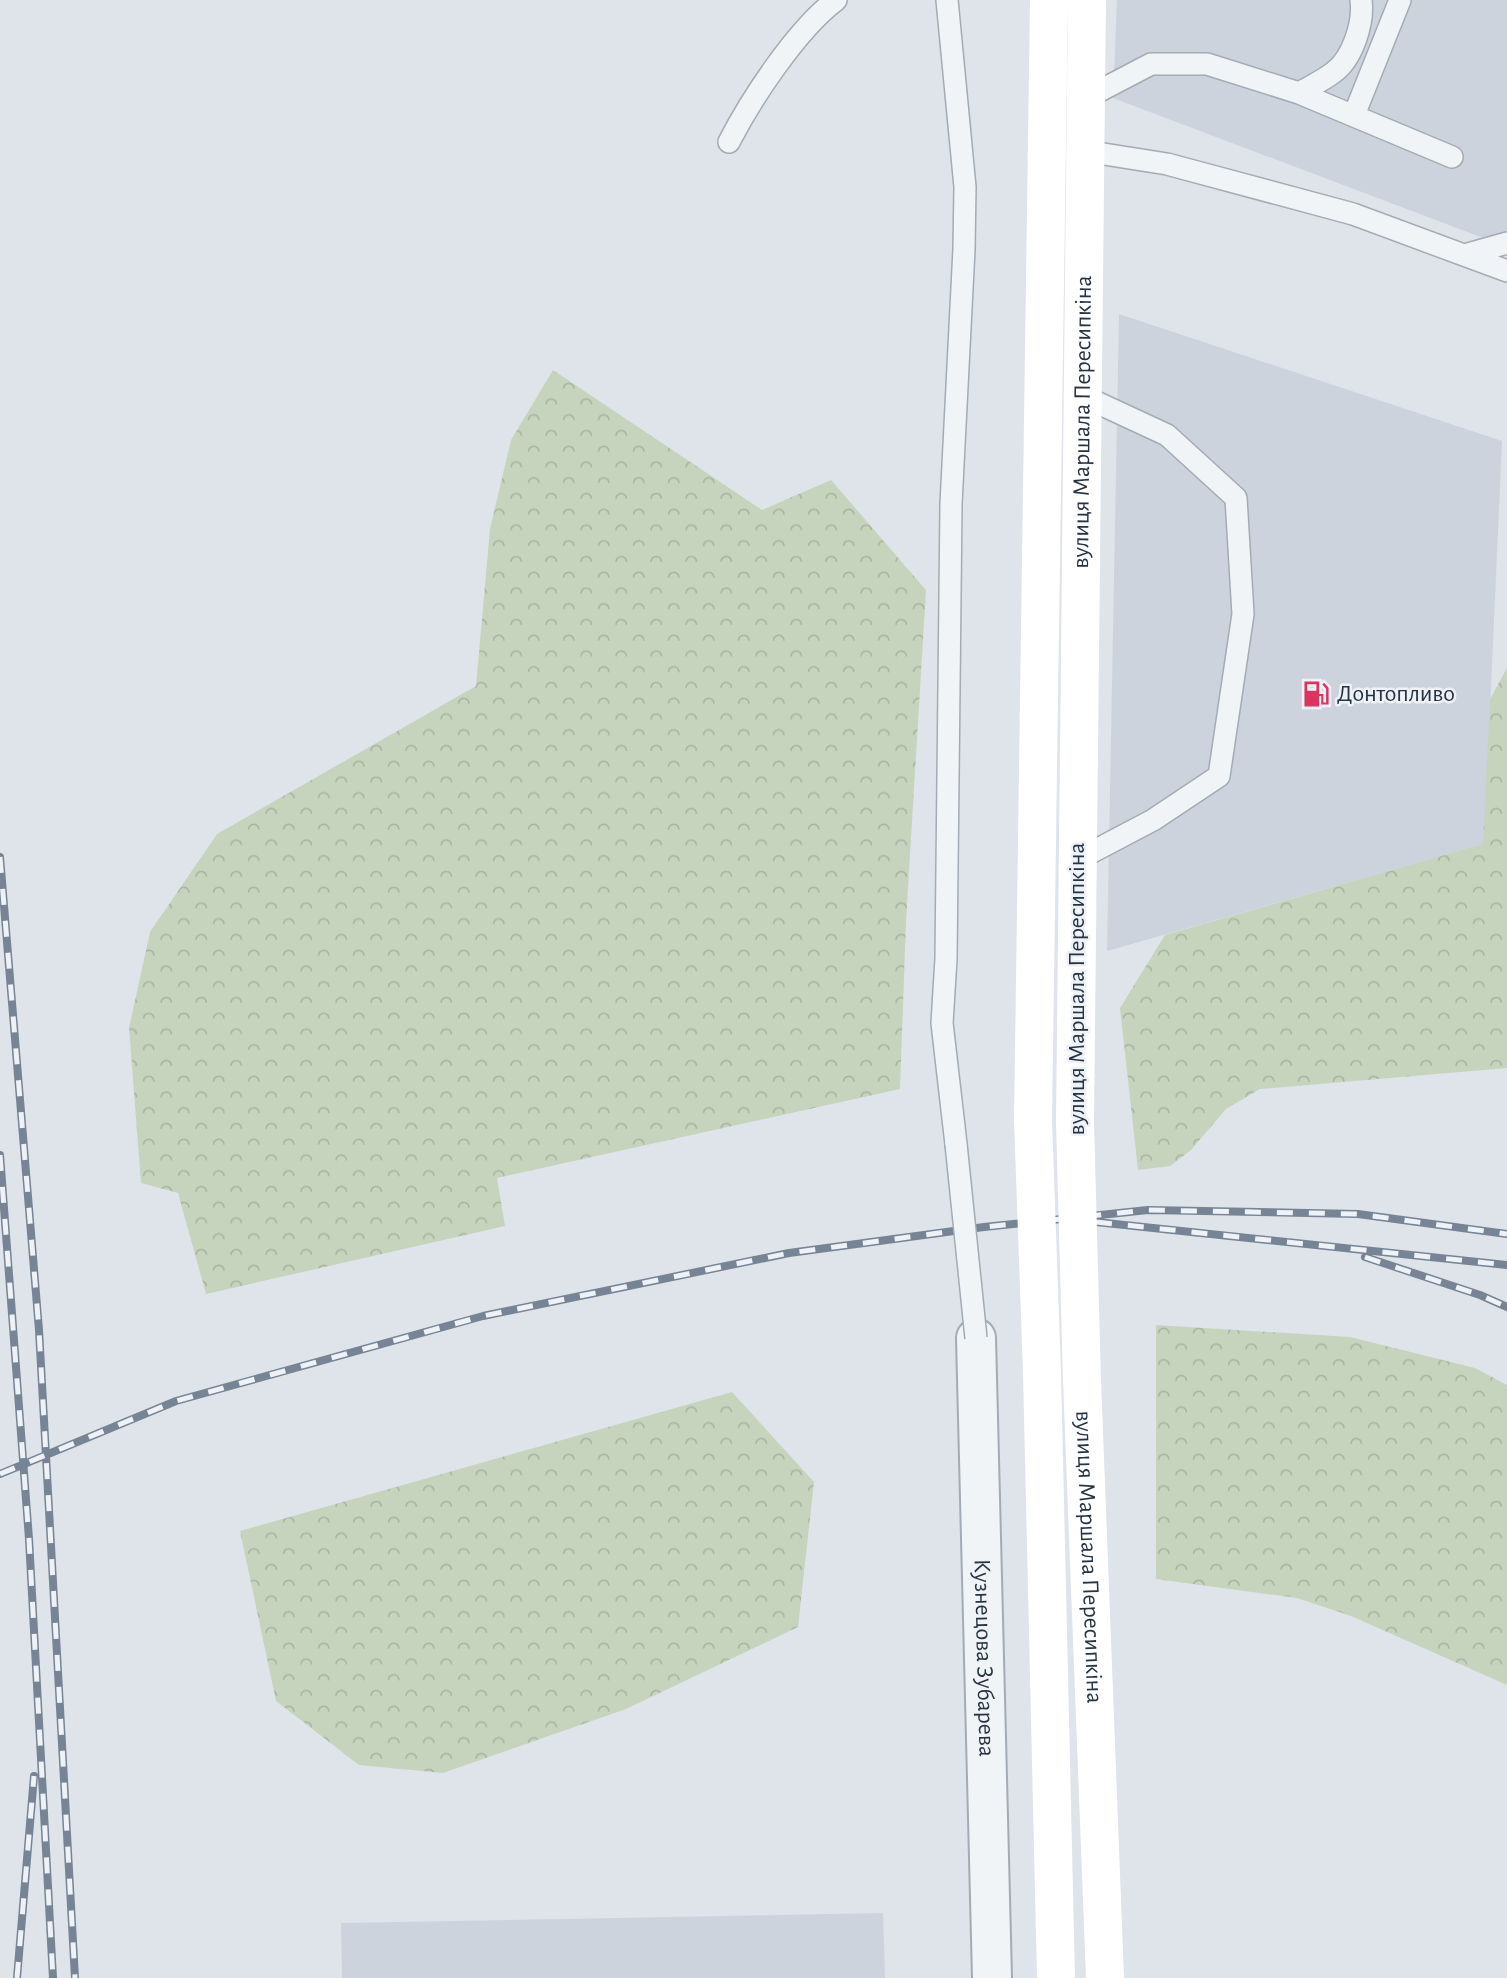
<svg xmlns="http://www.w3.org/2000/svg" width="1507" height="1978" font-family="'Alegreya Sans',sans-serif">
  <defs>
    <pattern id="forest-crowns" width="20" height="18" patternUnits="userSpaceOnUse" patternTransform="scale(1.75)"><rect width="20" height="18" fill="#c6d4be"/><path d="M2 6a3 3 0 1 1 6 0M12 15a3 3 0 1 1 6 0" fill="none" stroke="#aab6a4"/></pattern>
  </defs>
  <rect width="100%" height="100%" fill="#dee4e9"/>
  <!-- built -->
  <path fill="#ccd3dc" d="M1117 0H1507V247L1113 98Z
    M1119 314 1502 441 1484 844 1107 951Z
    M883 1913 885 1978H342L341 1923Z"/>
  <!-- forest -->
  <path fill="url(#forest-crowns)" d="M553 370 762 510 831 480 926 590 906 921 900 1089 497 1178 505 1226 206 1294 178 1193 141 1183 129 1028 150 932 217 834 476 686 490 529 511 440Z
    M1507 668V1068L1260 1089 1226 1109 1191 1150 1170 1166 1138 1170 1120 1008 1165 935 1483 844 1490 699Z
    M1156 1325 1350 1337 1475 1368 1507 1385V1685L1351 1616 1297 1598 1156 1579Z
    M732 1392 814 1482 798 1627 626 1709 443 1773 359 1765 276 1701 240 1531Z"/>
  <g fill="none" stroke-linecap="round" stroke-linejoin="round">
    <!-- service casing -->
    <g stroke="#a3abb4" stroke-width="24">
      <path id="service" d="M947 0 965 187 964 249 951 504 946 959 942 1023 956 1144
        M1299 93C1311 86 1324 80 1334 72 1353 58 1364 22 1361 0
        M1086 98 1151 64H1207L1299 93 1452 157
        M1354 115 1400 0
        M729 142C751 99 797 29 836 0
        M1085 151 1167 164 1353 214 1507 271
        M1464 255 1507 243
        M1077 860 1153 820 1219 776 1243 614 1236 498 1167 435 1083 396"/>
    </g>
    <!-- minor casing -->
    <g stroke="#a3abb4" stroke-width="42">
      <g id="minor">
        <path id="s1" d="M976 1338 992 1978"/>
      </g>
    </g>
    <!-- service -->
    <use href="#service" stroke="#f1f4f7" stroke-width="21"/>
    <!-- minor -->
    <use href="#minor" stroke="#f1f4f7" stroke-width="38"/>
    <!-- secondary -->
    <g stroke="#fff" stroke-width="38">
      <path d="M1033 1120 1049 0"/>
      <path id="s2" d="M1075 1122 1087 0"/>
      <path d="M1042 1373 1056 1978"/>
      <path id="s3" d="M1082 1380 1105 1978"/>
    </g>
    <!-- rail casing -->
    <g stroke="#768495" stroke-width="8">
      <path id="rail" d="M0 857 39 1330 75 1978
        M0 1155 29 1539 53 1978
        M1096 1222 1507 1265
        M1365 1257 1480 1295 1507 1307
        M0 1474 176 1401 483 1316 789 1253 984 1227 1148 1210 1358 1214 1507 1234
        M17 1978 34 1776"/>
    </g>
    <!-- rail -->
    <use href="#rail" stroke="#eef2f7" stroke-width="5" stroke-dasharray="16" stroke-linecap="butt"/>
    <!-- service-bridge casing -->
    <g stroke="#a3abb4" stroke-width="24" stroke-linecap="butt">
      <path id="service-bridge" d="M956 1144 976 1338"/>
    </g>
    <!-- service-bridge -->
    <use href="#service-bridge" stroke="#f1f4f7" stroke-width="21"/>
    <!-- secondary-bridge -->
    <path stroke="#fff" stroke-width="38" d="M1033 1120 1042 1373
      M1075 1122 1082 1380"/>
  </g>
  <!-- icons -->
  <defs>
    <g id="fuel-bare" transform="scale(2.1)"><path d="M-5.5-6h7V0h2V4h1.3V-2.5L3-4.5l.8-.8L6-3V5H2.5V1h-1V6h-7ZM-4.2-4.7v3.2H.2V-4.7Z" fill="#dd345f" stroke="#eef2f7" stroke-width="2.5" paint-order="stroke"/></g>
  </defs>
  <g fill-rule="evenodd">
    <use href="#fuel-bare" x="1316" y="694"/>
  </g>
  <g text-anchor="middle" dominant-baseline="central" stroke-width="5" stroke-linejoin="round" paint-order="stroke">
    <!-- street labels -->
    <g font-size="24" fill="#253342" stroke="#eef2f7">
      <text stroke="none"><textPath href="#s2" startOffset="700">вулиця Маршала Пересипкіна</textPath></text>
      <text transform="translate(1077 989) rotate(-90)">вулиця Маршала Пересипкіна</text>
      <text stroke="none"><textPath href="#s3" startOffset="177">вулиця Маршала Пересипкіна</textPath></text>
      <text stroke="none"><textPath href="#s1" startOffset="320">Кузнецова Зубарева</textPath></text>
    </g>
    <!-- poi labels -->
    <g font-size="24" fill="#253342" stroke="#eef2f7" text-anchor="start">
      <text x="1337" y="694">Донтопливо</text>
    </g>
  </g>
</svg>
